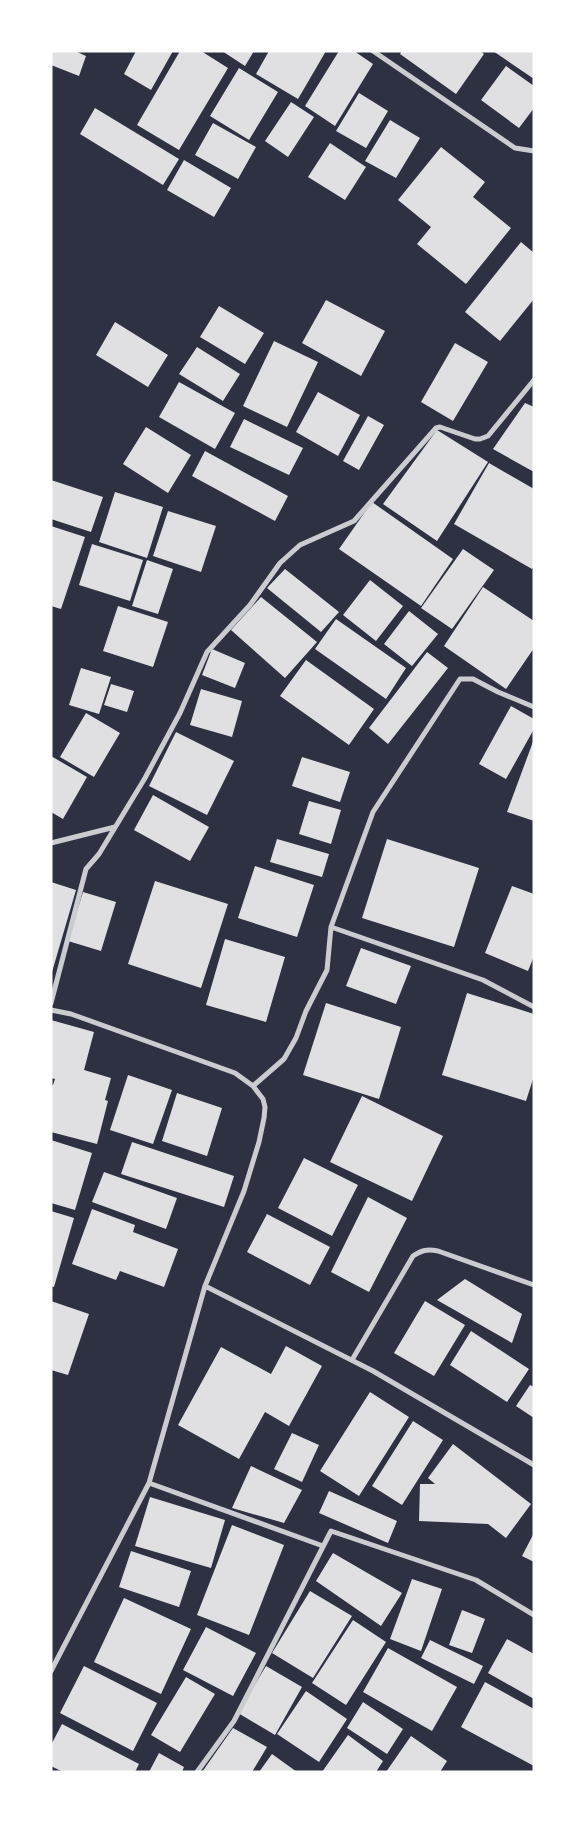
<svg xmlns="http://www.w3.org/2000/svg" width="585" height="1823" font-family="Helvetica,sans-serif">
  <rect width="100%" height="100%" fill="#2d3142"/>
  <!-- building -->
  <path fill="#e0e0e3" d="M51 51H75L86 56 79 76 51 65Z
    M136 51H173L151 90 124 74Z
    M180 51H201L228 68 179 150 137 125Z
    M222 51H254L245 66Z
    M269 51H326L298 99 256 74Z
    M339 51H354L373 64 335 126 305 106Z
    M402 51H480L484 54 456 94 400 54Z
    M493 51H534V79Z
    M506 66 534 86V108L519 128 481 100Z
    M239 68 278 92 249 140 210 116Z
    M359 93 388 111 366 148 336 131Z
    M291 102 314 117 288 157 265 141Z
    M95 108 179 159 163 185 80 134Z
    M390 120 420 138 396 178 365 161Z
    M213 123 256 147 238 179 195 155Z
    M330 143 366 167 345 200 308 177Z
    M441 147 485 182 473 197 511 228 466 284 417 244 431 227 398 200Z
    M184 160 231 188 214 217 167 190Z
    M521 242 534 253V299L500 341 465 312Z
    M326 300 385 331 361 376 302 343Z
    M219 306 264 333 245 364 200 337Z
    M115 322 168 355 148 387 96 355Z
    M274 341 318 362 287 427 243 406Z
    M455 343 488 362 453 421 421 402Z
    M197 347 240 374 223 401 179 374Z
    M179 382 235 413 215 449 159 417Z
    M318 392 360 415 338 456 296 432Z
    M525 403 534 407V472L493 449Z
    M368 416 384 425 359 470 343 461Z
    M244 419 303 448 289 475 230 447Z
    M146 427 191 455 168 493 123 464Z
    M437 430 488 462 437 541 383 504Z
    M205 451 288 496 275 521 192 476Z
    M489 463 534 489V566L532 569 454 524Z
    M51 480 103 497 91 532 51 519Z
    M115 492 163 507 147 558 99 542Z
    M372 502 453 559 421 606 339 549Z
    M168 511 216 526 201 572 153 556Z
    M51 526 85 537 61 609 51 606Z
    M92 544 143 560 130 601 79 585Z
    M463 549 494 570 452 629 421 608Z
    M147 560 173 569 158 614 132 606Z
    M285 569 339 612 321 632 267 588Z
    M370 580 403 606 376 641 343 615Z
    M483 587 534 621V648L506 689 444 646Z
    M261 597 317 642 285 678 231 630Z
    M118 606 168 622 153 667 103 651Z
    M409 611 438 634 412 666 384 644Z
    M336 619 406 668 386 699 315 649Z
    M212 649 245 663 235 688 202 675Z
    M427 652 448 668 388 744 369 728Z
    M306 660 374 709 349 745 280 696Z
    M81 668 111 677 99 714 69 705Z
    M111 684 134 691 127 712 104 705Z
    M201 689 242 701 232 737 190 725Z
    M511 706 534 719V729L506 779 479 764Z
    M86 713 120 733 94 777 60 757Z
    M176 732 234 761 207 815 149 786Z
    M534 739V821L507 812Z
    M51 756 87 777 63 819 51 812Z
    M302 757 350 772 340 802 292 786Z
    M153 795 209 827 190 861 134 830Z
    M309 801 341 810 331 844 299 834Z
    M277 839 329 854 322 877 270 862Z
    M387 839 479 868 454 947 362 918Z
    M255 866 314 885 297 937 238 918Z
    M155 881 228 904 201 988 128 964Z
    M51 882 76 890 52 972H51Z
    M512 886 534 894V956L528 971 485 953Z
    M83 892 116 902 101 951 68 941Z
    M225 939 285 957 266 1022 206 1005Z
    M361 948 411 966 396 1004 346 986Z
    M467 993 534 1014V1076L526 1101 442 1075Z
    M326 1003 401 1027 379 1099 303 1075Z
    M51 1020 94 1032 84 1070 111 1078 105 1100 108 1101 97 1144 51 1132V1085H53L55 1079 51 1078Z
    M128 1075 172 1090 153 1144 110 1130Z
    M177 1093 222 1108 207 1156 162 1141Z
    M362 1096 443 1136 412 1201 330 1162Z
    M51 1140 92 1153 75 1210 51 1203Z
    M132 1142 234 1176 224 1207 121 1174Z
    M304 1158 358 1185 332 1236 278 1208Z
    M104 1172 177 1198 166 1229 92 1202Z
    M368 1197 407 1218 369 1292 331 1272Z
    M92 1209 135 1225 133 1232 178 1249 164 1287 120 1271 116 1280 72 1264Z
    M51 1211 74 1218 54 1287 51 1286Z
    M267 1214 330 1247 310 1285 247 1252Z
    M465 1279 522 1314 512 1343 437 1300Z
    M51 1301 89 1314 68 1375 51 1370Z
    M425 1301 465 1325 434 1376 394 1353Z
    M471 1331 529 1369 507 1402 450 1365Z
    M286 1346 322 1366 289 1426 265 1412 239 1459 178 1425 221 1347 271 1374Z
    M530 1385 534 1387V1418L516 1406Z
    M370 1392 409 1417 359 1496 320 1471Z
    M413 1421 443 1440 402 1505 372 1486Z
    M292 1433 319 1445 302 1482 274 1469Z
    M453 1444 531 1504 506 1538 488 1524 419 1521 420 1484H435L428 1478Z
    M251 1466 302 1490 284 1523 232 1508Z
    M329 1491 397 1521 388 1543 319 1513Z
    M150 1497 225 1520 211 1568 135 1546Z
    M232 1525 284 1545 249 1635 197 1615Z
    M534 1533V1562L522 1556Z
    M131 1551 191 1571 179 1607 119 1587Z
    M333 1553 402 1593 381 1626 316 1581Z
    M412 1579 442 1589 421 1651 390 1639Z
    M310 1591 352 1616 313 1678 272 1653Z
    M124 1598 191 1629 161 1694 94 1662Z
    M462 1610 485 1619 472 1653 449 1645Z
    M353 1620 386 1642 346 1705 312 1683Z
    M206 1627 256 1653 233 1696 183 1670Z
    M507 1639 534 1654V1699L488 1673Z
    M430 1640 483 1666 474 1684 421 1658Z
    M388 1648 457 1687 432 1731 363 1692Z
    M84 1666 157 1703 133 1751 60 1713Z
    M266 1666 302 1687 275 1735 238 1713Z
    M186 1677 215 1694 180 1752 151 1735Z
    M485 1682 534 1709V1766L461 1727Z
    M306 1691 347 1719 319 1762 277 1734Z
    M363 1702 403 1729 387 1754 347 1728Z
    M62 1724 139 1764 135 1772H63L51 1766V1745Z
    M233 1728 267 1747 252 1772H202Z
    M348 1735 383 1761 376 1772H322Z
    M411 1736 447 1761 440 1772H386Z
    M159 1753 184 1767 182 1772H149Z
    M272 1754 297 1772H259Z"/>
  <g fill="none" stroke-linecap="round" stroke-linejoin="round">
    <!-- minor -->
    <path stroke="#caccd0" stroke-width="5" d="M373 51 515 148 534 151
      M51 843 115 827
      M331 927 483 980 534 1007
      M51 1003 86 869 99 854 145 778 180 713 207 652 250 605 280 563 300 545 354 521 436 428 440 427 475 439H480L488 436 534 380
      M51 1010 71 1014 235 1073 253 1086 263 1099 265 1107 264 1118 259 1142 244 1191 205 1286 149 1483 51 1671
      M253 1086 284 1059 296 1038 306 1011 327 970 331 927 373 812 460 679H473L498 692 534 707
      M205 1286 373 1371 534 1465
      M352 1360 413 1256C422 1250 427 1249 438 1251L534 1285
      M149 1483 323 1546
      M197 1772 234 1721 331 1531 476 1580 534 1615"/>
  </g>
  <!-- border -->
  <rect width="585" height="1823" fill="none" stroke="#ffffff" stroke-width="105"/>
</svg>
